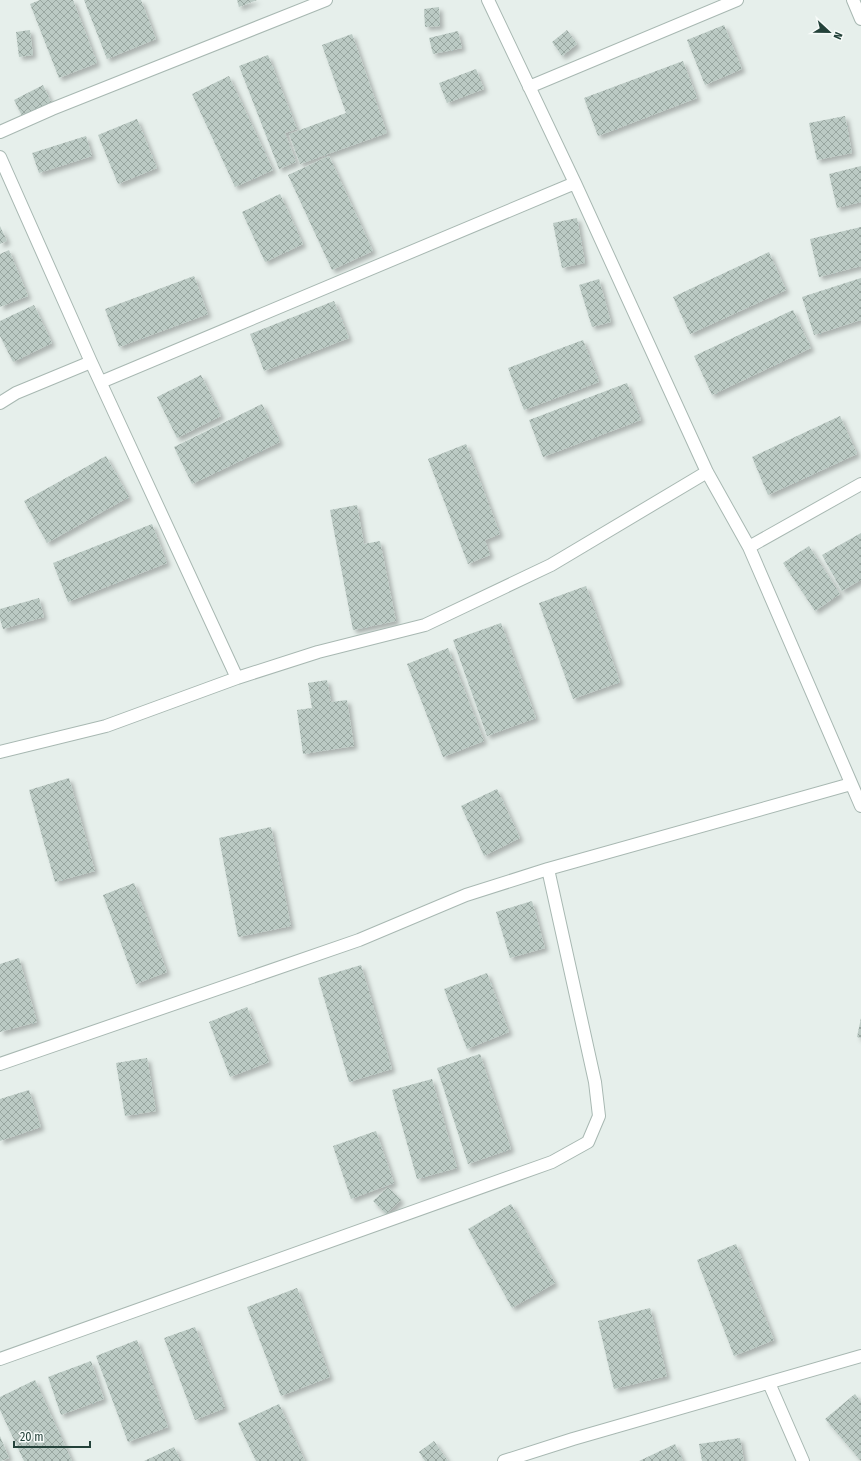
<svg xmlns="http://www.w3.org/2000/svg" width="861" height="1461" font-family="'Fira Sans Condensed',sans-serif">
  <defs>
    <pattern id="building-cross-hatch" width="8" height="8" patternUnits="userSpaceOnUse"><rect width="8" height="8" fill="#bbcac4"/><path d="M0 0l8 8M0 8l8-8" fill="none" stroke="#98a6a0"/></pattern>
    <filter id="shadow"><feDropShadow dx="3.5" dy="3.5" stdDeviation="2" flood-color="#0004"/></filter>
  </defs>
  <rect width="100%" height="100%" fill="#e6efeb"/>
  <!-- building -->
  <path fill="url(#building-cross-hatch)" filter="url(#shadow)" d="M40 0H73L97 63 59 78 30 4Z
    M84 0H141L156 39 107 59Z
    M237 0H257L239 7Z
    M439 7 440 26 425 27 424 9Z
    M724 25 742 69 705 85 687 40Z
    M30 30 33 55 19 57 16 32Z
    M567 30 577 44 562 56 552 42Z
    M458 31 462 48 433 54 429 38Z
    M352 34 387 133 300 164 289 134 346 113 322 45Z
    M268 55 297 129 285 133 296 162 279 169 239 66Z
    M683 61 697 98 598 136 584 98Z
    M476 69 484 89 447 103 439 83Z
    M229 76 273 170 235 187 192 94Z
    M43 85 52 104 23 118 14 100Z
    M845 116 852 153 817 160 809 123Z
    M137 119 157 168 118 184 98 135Z
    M86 136 92 156 39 173 32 153Z
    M329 156 373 251 332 270 288 175Z
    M861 166V202L837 208 829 174Z
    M280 194 303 244 265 262 242 212Z
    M577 218 585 263 562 268 553 223Z
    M0 226 7 241 0 244Z
    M861 227V266L819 277 810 239Z
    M9 250 28 296 0 307V254Z
    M769 252 786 290 690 334 673 297Z
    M194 276 208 314 119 347 105 309Z
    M861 278V320L814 335 802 297Z
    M599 279 611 322 592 327 579 285Z
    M334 301 349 338 264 371 250 334Z
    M34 305 52 343 13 362 0 336V321Z
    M793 310 811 348 712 395 694 356Z
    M583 340 599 382 524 410 508 368Z
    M201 375 221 416 177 438 157 397Z
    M627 383 641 420 543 457 529 420Z
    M262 404 280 442 192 484 174 447Z
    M840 416 857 454 768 495 752 457Z
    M466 444 500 534 485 540 490 555 468 564 428 459Z
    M106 456 129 497 47 543 24 501Z
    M357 505 364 544 380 541 396 621 353 630 330 510Z
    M152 524 167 563 68 602 53 563Z
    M861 533V580L842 591 822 555Z
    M809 546 840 594 815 611 783 563Z
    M586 586 620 682 573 699 539 603Z
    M39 598 44 617 3 629 0 619V609Z
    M501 623 536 718 487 736 453 640Z
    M448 648 484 741 443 757 407 664Z
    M327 680 331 702 347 700 354 746 303 754 297 710 312 708 308 683Z
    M69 778 95 871 55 882 29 790Z
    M497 789 520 838 484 856 461 806Z
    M271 827 291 926 238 937 219 838Z
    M134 883 167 972 136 984 103 895Z
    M532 901 545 948 510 958 496 912Z
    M19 958 37 1022 0 1032V964Z
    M361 965 392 1069 349 1082 318 978Z
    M487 973 509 1032 467 1049 444 989Z
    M247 1007 269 1062 230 1077 209 1022Z
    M861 1018V1038L857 1037Z
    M480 1054 511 1149 468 1164 437 1068Z
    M147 1058 156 1111 125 1116 116 1063Z
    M432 1079 457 1168 417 1179 392 1090Z
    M29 1090 41 1127 0 1141V1099Z
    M376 1131 394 1183 351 1199 333 1146Z
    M388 1187 401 1200 386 1214 373 1201Z
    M511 1204 555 1283 512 1308 468 1229Z
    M736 1244 774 1340 734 1356 697 1260Z
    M297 1288 330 1377 281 1396 247 1307Z
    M650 1308 667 1376 614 1389 598 1321Z
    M195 1327 225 1408 195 1420 164 1338Z
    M137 1340 168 1427 128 1442 96 1356Z
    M91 1361 104 1399 61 1415 48 1377Z
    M35 1380 72 1461H24L0 1410V1397Z
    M855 1394 861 1402V1461L825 1419Z
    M279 1404 305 1461H256L238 1423Z
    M0 1436 9 1458 1 1461H0Z
    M740 1438 744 1461H702L699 1444Z
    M434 1441 448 1461H425L419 1452Z
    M675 1444 683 1461H639Z
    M174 1447 181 1461H144Z"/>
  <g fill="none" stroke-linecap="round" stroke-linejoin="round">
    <!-- minor casing -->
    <g stroke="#a8b8b2" stroke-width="14">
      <path id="minor" d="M488 0 575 183 707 472 749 547 861 806
        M853 0 861 19
        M529 87 737 0
        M0 132 52 109 326 0
        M0 157 91 362 237 678
        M101 382 575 183
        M0 403 16 393 91 362
        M749 547 861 484
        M0 752 106 726 237 678 318 652 425 625 551 565 707 472
        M0 1064 359 940 466 895 548 869 851 784
        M0 1359 552 1162 588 1142 599 1116 595 1082 548 869
        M769 1383 803 1461
        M504 1461 573 1439 861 1356"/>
    </g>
    <!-- minor -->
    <use href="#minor" stroke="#fff" stroke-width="12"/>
  </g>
  <!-- north arrow -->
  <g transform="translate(829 32) rotate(112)" stroke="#f7fbf9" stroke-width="3" paint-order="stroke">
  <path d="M0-3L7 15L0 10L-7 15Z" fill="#24423a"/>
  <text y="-6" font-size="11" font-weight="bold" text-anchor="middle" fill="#24423a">N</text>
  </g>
  <!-- scale -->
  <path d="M14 1441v6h76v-6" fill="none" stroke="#24423a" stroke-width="2"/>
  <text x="20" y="1441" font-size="12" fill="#24423a" stroke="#f7fbf9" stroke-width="3" paint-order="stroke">20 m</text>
</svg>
